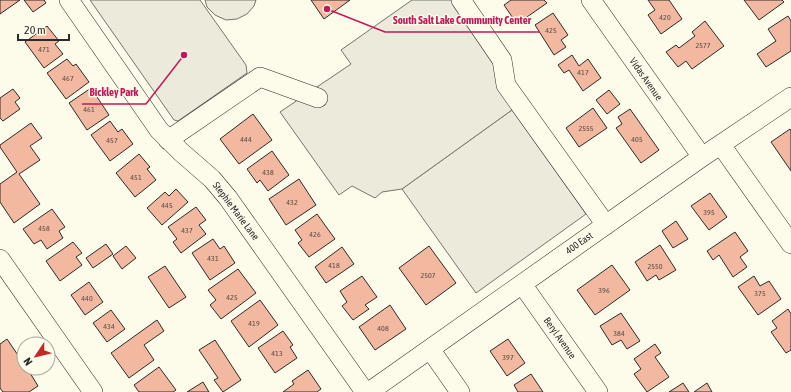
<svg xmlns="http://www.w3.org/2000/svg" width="791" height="392" font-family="'Asap Condensed',sans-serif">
  <rect width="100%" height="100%" fill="#fdfbea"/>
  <!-- green -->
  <path fill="#ecebdb" stroke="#74746e" d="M90 0H200L246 65 247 73 178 121 174 120Z
    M512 110 586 214 476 293 402 189Z"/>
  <!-- parking -->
  <path fill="#eceadb" stroke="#74746e" d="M205 0H256L254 6 247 14 237 19 226 20 215 15 207 7Z
    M412 0H451L495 64 512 110 402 189 382 192 375 198 352 186 339 195 280 112 351 64 341 50Z"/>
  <!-- building -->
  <path fill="#f2b8a0" stroke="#2b2b2b" d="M0 0H20L0 14Z
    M24 0H44L46 3 33 12Z
    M311 0H350L324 19Z
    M511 0H544L547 3 517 24 504 5Z
    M648 0H669L682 19 661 34 648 15 655 10Z
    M744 0H782L784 2 759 20Z
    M553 13 568 35 561 40 566 47 554 55 535 25Z
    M788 16 791 21V51L766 67 757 54 776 41 768 29Z
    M705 21 724 46 692 69 686 61 678 67 666 52 676 45 679 48 695 36 692 32Z
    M47 26 59 41 55 44 63 54 44 68 25 42Z
    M572 55 579 66 588 59 601 78 583 91 569 70 564 73 558 65Z
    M67 59 73 66 76 64 89 82 66 99 47 73Z
    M91 88 109 115 87 130 69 103Z
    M13 89 20 98 15 102 20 109 3 121 0 118V98Z
    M609 90 620 104 607 114 596 100Z
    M593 108 607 128 579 147 566 128Z
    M630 109 659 150 641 163 616 128 622 124 618 117Z
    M253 114 272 140 239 164 220 139Z
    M110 121 118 132 122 129 133 144 110 161 91 135Z
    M31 123 42 138 30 146 40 160 19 174 40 204 14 223 0 202V184L17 172 0 147V145Z
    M790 129 791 131V171L771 142Z
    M272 151 289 175 268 191 260 180 257 183 247 169Z
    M139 154 150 167 147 169 156 180 135 197 116 173Z
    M299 179 316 205 286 225 269 199Z
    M176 189 188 202 162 225 147 208 165 192 169 196Z
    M710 193 727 217 709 230 691 206Z
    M196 207 206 220 199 225 206 234 181 253 173 242 177 239 168 227Z
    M52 209 65 227 59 231 63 238 47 249 41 240 34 244 23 229Z
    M317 214 335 239 309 257 298 243 302 240 295 230Z
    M676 221 688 239 673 248 662 231Z
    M735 232 748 251 740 257 747 267 733 277 719 255 713 260 707 251Z
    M213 239 220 249 224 246 235 263 210 280 192 253Z
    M73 242 82 253 76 257 82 265 60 281 46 261Z
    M106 244 113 254 93 268 86 258Z
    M660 245 676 270 659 280 656 275 647 281 635 262Z
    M126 246 136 258 122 269 113 256Z
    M429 246 456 283 426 305 399 268Z
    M342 247 354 264 326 283 315 267Z
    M612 265 630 290 595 315 577 290Z
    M165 266 186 297 169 308 148 277Z
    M238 269 256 293 221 319 210 305 216 300 208 290Z
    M362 276 377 297 365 305 369 309 353 320 342 306 347 302 340 291Z
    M754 276 760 286 769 281 781 299 758 315 738 287Z
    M89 282 103 302 85 315 71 295Z
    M260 300 278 325 249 347 231 321Z
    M390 305 406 329 375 350 359 327Z
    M788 309 791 314V350L786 353 771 332 777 328 772 321Z
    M111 310 125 329 107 342 93 323Z
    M621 313 640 341 627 349 621 340 612 345 600 326Z
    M157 320 164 331 144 345 154 360 129 378 111 353Z
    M283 331 293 345 290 347 297 358 275 373 258 348Z
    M7 339 24 364V368H27L38 386 29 392H3L0 388V344Z
    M508 339 525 363 507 376 490 351Z
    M215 340 241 380 223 392 214 380 218 378 199 350Z
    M655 344 661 353 655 357 669 377 647 392 634 374 641 369 634 359Z
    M159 367 176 390 173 392H139L134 385Z
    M308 370 321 389 317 392H283L294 384 292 381Z
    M531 374 543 392H518L514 385Z
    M203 382 209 392H187Z
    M683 383 689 392H669Z
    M707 383 712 392H694Z"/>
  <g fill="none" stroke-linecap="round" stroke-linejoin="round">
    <!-- minor casing -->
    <g stroke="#2b2b2b" stroke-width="20">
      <path id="minor" d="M69 0 159 130 181 152 212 179 228 198 365 392
        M461 0 502 60 506 85 606 225
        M591 0 702 157
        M168 140 260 77 318 98
        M721 145 791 244
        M0 259 93 392
        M522 284 598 392
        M430 349 460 392
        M369 392 702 157 791 97"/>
    </g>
    <!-- minor -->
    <use href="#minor" stroke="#fdfbea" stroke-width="19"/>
  </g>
  <g text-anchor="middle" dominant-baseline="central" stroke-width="3" stroke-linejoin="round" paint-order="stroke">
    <!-- number labels -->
    <g font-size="8" fill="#5d4e48">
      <text x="665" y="17">420</text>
      <text x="551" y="30">425</text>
      <text x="703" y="45">2577</text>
      <text x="44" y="49">471</text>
      <text x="583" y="72">417</text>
      <text x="68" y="78">467</text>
      <text x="89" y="109">461</text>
      <text x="586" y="128">2555</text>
      <text x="246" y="139">444</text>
      <text x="637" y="139">405</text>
      <text x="112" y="140">457</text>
      <text x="268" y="172">438</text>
      <text x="136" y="177">451</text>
      <text x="292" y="202">432</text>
      <text x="167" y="205">445</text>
      <text x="709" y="212">395</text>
      <text x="44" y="228">458</text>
      <text x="187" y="230">437</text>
      <text x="315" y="234">426</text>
      <text x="213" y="258">431</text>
      <text x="334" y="265">418</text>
      <text x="655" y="266">2550</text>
      <text x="428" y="275">2507</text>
      <text x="604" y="290">396</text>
      <text x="760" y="293">375</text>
      <text x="232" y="297">425</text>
      <text x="87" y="298">440</text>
      <text x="254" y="323">419</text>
      <text x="109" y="326">434</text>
      <text x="383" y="328">408</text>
      <text x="619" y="333">384</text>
      <text x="277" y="353">413</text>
      <text x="508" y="357">397</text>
    </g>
    <!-- street labels -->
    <g font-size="10" fill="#2b2b2b" stroke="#fdfbea">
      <text transform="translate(646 79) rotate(55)">Vidas Avenue</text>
      <text transform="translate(236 211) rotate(53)">Stephie Marie Lane</text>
      <text transform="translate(579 243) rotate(-35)">400 East</text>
      <text transform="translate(560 338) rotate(55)">Beryl Avenue</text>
    </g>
  </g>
  <!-- callouts -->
  <path fill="none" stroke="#c2185b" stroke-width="1.5" d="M327 9L385 32H539M184 55L146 104H82"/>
  <g fill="#c2185b" stroke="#fdfbea" stroke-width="1.5">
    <circle cx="327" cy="9" r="4"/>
    <circle cx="184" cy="55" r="4"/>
  </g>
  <g font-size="11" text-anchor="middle" font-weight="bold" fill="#c2185b" stroke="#fdfbea" stroke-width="3" stroke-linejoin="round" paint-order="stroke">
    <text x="462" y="24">South Salt Lake Community Center</text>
    <text x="114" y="96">Bickley Park</text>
  </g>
  <!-- north arrow -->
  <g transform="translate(36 356) rotate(235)"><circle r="19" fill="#fdfbea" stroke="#a9a89e"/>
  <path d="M0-3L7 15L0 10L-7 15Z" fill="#c62828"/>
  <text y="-6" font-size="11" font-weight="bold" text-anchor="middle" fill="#2b2b2b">N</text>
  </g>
  <!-- scale -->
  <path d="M18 34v6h51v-6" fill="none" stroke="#2b2b2b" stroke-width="2"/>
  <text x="24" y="34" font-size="12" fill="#2b2b2b" stroke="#fdfbea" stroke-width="3" paint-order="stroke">20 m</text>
</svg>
